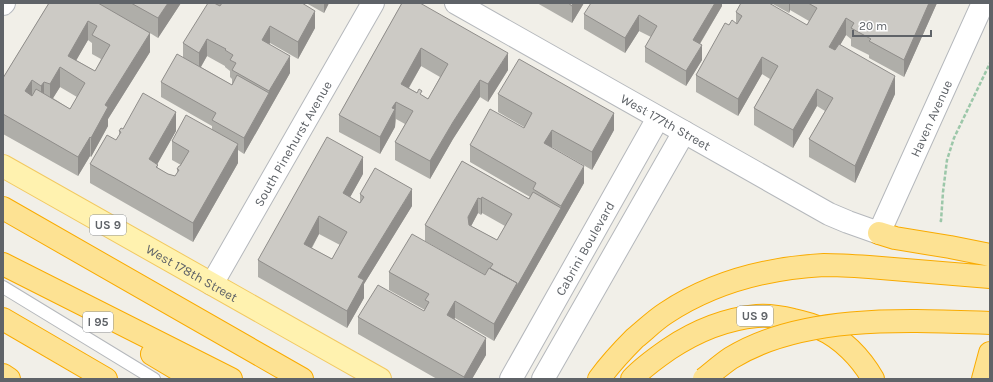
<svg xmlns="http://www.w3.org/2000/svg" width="993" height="382" font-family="Karla,sans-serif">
  <rect width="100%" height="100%" fill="#f1efe8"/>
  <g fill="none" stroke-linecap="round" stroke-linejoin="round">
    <!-- service casing -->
    <g stroke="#b5b8bc" stroke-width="14">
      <path id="service" d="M3 287 154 379"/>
    </g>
    <!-- minor casing -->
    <g stroke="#b5b8bc" stroke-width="24">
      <g id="minor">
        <path id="s1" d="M456 3 829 214 848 222 879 233 983 3"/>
        <path id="s2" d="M212 284 373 3"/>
        <path id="s3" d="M511 379 658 118"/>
        <path d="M543 379 684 132"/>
      </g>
    </g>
    <!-- secondary casing -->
    <g stroke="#b6babf" stroke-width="24">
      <path id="secondary" d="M3 4 4 3"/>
    </g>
    <!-- primary casing -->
    <g stroke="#f2c960" stroke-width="24">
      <g id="primary">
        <path id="s4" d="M3 166 380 379"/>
      </g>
    </g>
    <!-- motorway casing -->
    <g stroke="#f9ab00" stroke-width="24">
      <path id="motorway" d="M3 208 302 379
        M879 233 895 238 950 247 990 255
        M3 264 231 379
        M3 319 106 379
        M152 354 194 379
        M3 375 9 379
        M599 379C610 364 622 351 635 338 645 330 655 320 666 313 713 282 768 268 824 265 839 265 854 266 869 267 909 270 950 274 990 277
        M632 379C643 367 656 358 669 349 696 331 725 319 757 316 769 315 781 317 793 320 802 322 811 324 819 328 842 338 861 358 873 379
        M983 379 990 353"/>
    </g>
    <!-- path -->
    <path stroke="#9cc7a9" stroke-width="2.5" stroke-dasharray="4 2" stroke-linecap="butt" d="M940 220 941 221 943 192 947 160 954 138 990 63"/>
    <!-- service -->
    <use href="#service" stroke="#fff" stroke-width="12"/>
    <!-- minor -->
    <use href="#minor" stroke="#fff" stroke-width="22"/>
    <!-- secondary -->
    <use href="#secondary" stroke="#fff" stroke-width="22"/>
    <!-- primary -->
    <use href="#primary" stroke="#fff2af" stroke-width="22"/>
    <!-- motorway -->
    <use href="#motorway" stroke="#fde293" stroke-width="22"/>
    <!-- motorway-bridge casing -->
    <g stroke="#f9ab00" stroke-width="24" stroke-linecap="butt">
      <path id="motorway-bridge" d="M704 379C713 372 722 364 731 358 803 314 908 320 990 323"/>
    </g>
    <!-- motorway-bridge -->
    <use href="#motorway-bridge" stroke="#fde293" stroke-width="22"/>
  </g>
  <!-- wall -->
  <path fill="#afaea9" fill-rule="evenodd" d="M49 3H181L158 38 150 33V52L108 119V126L91 157 90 156 78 176 3 134V78ZM88 40 92 43V54L101 59 95 71 76 60ZM60 87 77 97 70 109 53 98Z
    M216 3H302L315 28 298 59 270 43 269 44 290 73 244 154 238 150V163L193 242 90 183V164L116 140 119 136V131L123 129 176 131 157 164 158 168 168 174 175 176 177 173V169L181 165 172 160V141L212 129V126L161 97V82L183 58V43L216 4ZM207 56 225 66V67L230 71V77L232 79V85L201 67Z
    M306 3H329L324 13Z
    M402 3 508 70 488 102 480 97 453 139 430 179 395 160V142L405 124 396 119 395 127 380 154 339 132V115ZM421 66 440 77 428 99 409 88Z
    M537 3H584L572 23Z
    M722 3V6L700 44 702 60 686 86 645 62V47L651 37 639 31 625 53 584 29V14Z
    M771 3H937L904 77 869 58V55L851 46V39L846 35 840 45 895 94 855 183 809 157V139L825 111 817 106 793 148 754 125V108L770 79 762 74 738 116 696 92V75L729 25 736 23V12L807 25 809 21 790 10 789 13Z
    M498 94 614 130 592 170 552 147 551 148 584 183 494 341 455 318 454 319 486 355 472 379H437L358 334V317L424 311 425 310 389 290V272L485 275 425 241V225L462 161 529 199 530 197 470 162V145L524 128V127L498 112ZM478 213 481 215 482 213 505 226 497 240 471 226Z
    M363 174 350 197 360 203V194L412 206 364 284V298L347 328 258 277V260ZM319 234 340 245 332 259 312 248Z"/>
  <!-- shaded-wall -->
  <path fill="#8f8d8a" d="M168 3H181L158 38V18Z
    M324 3H329L324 13Z
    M573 3H584L572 23V6Z
    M715 3H722V6L693 55V40Z
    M789 3H790V10L789 13Z
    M929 3H937L904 77V60Z
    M315 11V28L298 59V42Z
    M639 15V31L625 53V38Z
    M846 18V35L829 64V47Z
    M88 21V40L69 73 68 56Z
    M270 26V43L262 57V40Z
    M150 33V52L108 119V126L91 157V138L105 105Z
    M207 39V56L199 70V53Z
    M702 45V60L686 86V71Z
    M421 48V66L401 101V84Z
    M508 53V70L488 102V84Z
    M290 56V73L244 154V138L269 93V91Z
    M762 57V74L738 116V99Z
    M60 67V87L50 103V84Z
    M895 76V94L855 183V166Z
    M32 80V100L25 91Z
    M480 80V97L453 139 430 179V161L453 122Z
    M44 82V101L41 105V86Z
    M817 89V106L793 148V130Z
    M396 102 395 127 380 154V137L392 108Z
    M176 112V131L149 179V159Z
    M614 113V130L592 170V152Z
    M552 130V147L544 161V143Z
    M90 137V156L78 176V157Z
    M238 144V163L193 242V223Z
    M363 157V174L343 210V193Z
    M584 166V183L494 341V324L517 283 561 208V206Z
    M412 189V206L364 284V298L347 328V311L358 277Z
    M482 197V213L481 215V199Z
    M478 198V213L468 232V217Z
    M319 216V234L304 261V244Z
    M455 301V318L447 333V315Z
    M486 338V355L472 379H464V377Z"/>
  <!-- building -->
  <path fill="#cccac5" stroke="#8f8d8a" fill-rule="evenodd" d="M49 3H98L150 33 105 105 108 107 91 138 90 137 78 157 3 114V78ZM88 21 97 26 92 35 110 45 95 71 68 56ZM60 67 85 83 70 109 36 89 32 96 25 91 32 80 41 86 44 82 50 84Z
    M131 3H168L158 18Z
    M208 3H214L220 6 222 3H302L315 11 298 42 270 26 262 40 290 56 269 91 232 70 236 63 230 60 233 55 225 50 226 49 207 39 199 53 183 43Z
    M402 3H420L508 53 488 84 480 80 453 122 430 161 395 142 413 111 396 102 392 108 395 109 380 137 339 115ZM421 48 448 64 428 99 420 94 422 91 419 89 417 93 401 84Z
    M568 3H573L572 6Z
    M591 3H715L693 40 702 45 686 71 645 47 657 26 639 15 625 38 584 14Z
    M741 3H769L807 25 817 8 808 3H929L904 60 869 41 871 39 851 28 854 23 846 18 829 47 835 50 839 44 895 76 855 166 809 139 833 98 817 89 793 130 754 108 778 66 762 57 738 99 696 75 725 23 729 25 732 20 737 24 742 16 736 12Z
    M177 54 232 85 237 75 269 93 244 138 212 120 216 113 161 82Z
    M519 59 614 113 592 152 552 130 544 143 584 166 561 206 533 189 536 183 470 145 490 109 524 128 532 113 498 94Z
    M143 93 176 112 149 159 158 165 156 167 168 174 175 176 179 170 177 169 179 166H180L189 151 172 141 186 115 238 144 193 223 90 164 107 135 116 140 121 132 119 131 121 128 123 129Z
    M327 137 363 157 343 193 360 203 364 197 360 194 375 168 412 189 358 277 364 280 347 311 258 260ZM319 216 347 232 332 259 304 244Z
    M462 161 529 199 533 192 561 208 517 286V283L490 268 493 264 425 225ZM482 197 512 214 497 240 469 225 468 217 478 198 481 199Z
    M412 234 485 275 489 268 517 283 494 324 455 301 447 315 486 338 464 377 358 317 378 285 424 311 429 302 425 300 429 294 389 272Z"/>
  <g text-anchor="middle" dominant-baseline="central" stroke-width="3" stroke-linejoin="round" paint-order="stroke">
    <!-- shield labels -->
    <g fill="#fff" stroke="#8f9295" stroke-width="1">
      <rect x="90" y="215" width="36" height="20" rx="3"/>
      <rect x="737" y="306" width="36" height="20" rx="3"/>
      <rect x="83" y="312" width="30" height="20" rx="3"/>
    </g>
    <g font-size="12" font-weight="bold" fill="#5f6368">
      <text x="108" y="225">US 9</text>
      <text x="755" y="316">US 9</text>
      <text x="98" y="322">I 95</text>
    </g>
    <!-- street labels -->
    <g font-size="13" fill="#5f6368" stroke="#fff">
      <text stroke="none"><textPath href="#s1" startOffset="608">Haven Avenue</textPath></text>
      <text stroke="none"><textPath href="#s1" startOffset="241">West 177th Street</textPath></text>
      <text stroke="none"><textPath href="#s2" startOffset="162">South Pinehurst Avenue</textPath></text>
      <text stroke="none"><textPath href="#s3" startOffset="150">Cabrini Boulevard</textPath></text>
      <text stroke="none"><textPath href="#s4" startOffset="217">West 178th Street</textPath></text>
    </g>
  </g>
  <!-- border -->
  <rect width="993" height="382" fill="none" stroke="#5f6368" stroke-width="8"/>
  <!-- scale -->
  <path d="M853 30v6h78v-6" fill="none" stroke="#5f6368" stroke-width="2"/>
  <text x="859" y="30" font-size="12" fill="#5f6368" stroke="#ffffff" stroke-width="3" paint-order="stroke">20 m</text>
</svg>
